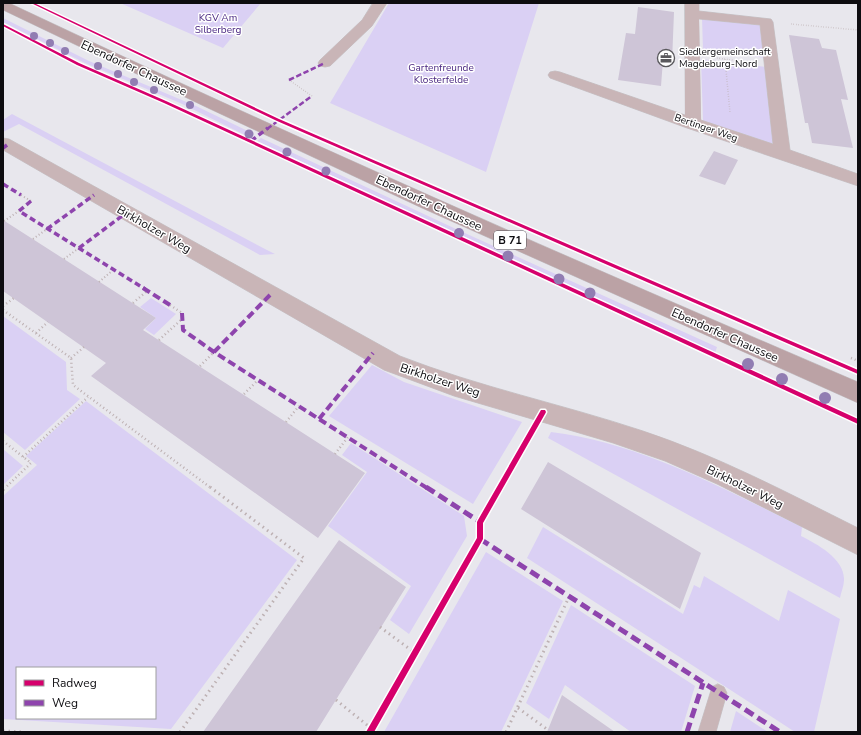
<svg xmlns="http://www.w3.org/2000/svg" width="861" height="735" font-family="'Nunito Sans',sans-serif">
  <rect width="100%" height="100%" fill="#e8e7ed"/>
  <!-- green -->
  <path fill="#dad0f4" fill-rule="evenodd" d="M120 3H261L223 48Z
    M389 3H539L486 172 330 103Z
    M3 18 89 61 196 106 254 134 249 137 180 103 85 63 3 22Z
    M702 18 760 25 765 58 703 50Z
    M701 59 767 67 779 146 703 121Z
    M12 114 265 249 275 254 260 255 19 124 3 132V120Z
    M261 138 456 229 717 347 715 353 458 235 257 141Z
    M151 298 176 314 154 335 145 329 156 318 140 307Z
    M3 316 66 362 67 390 80 399 25 450 3 432Z
    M372 365 404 382 522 422 473 504 329 416Z
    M86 401 297 560 171 729 3 719V496L37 465 26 456ZM17 668H155V718H17Z
    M551 432C640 443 722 488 802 527L801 536C817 544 845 559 844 580 844 586 841 592 840 598L548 438Z
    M351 443 464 516 467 536 409 634 390 620 411 586 328 526 367 472 342 455Z
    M3 449 23 466 3 485Z
    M543 527 683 614 694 585 700 588 704 576 779 621 788 590 840 619 814 732H795L527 558Z
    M486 552 563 601 501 732H384Z
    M571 605 695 686 681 732H631L565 685 549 719 526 703Z
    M736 711 768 732H730Z"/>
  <!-- building -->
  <path fill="#cec5d7" d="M638 7 674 12 672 62 663 60 661 86 618 80 626 33 635 34Z
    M789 35 819 39 822 48 836 50 848 100 841 99 853 148 812 143 808 123H805Z
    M714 151 738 160 725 185 699 176Z
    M3 220 156 318 143 330 365 473 318 538 91 376 106 363 3 291Z
    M548 462 701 553 680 609 521 509Z
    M339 540 406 587 316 732H203Z
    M562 695 615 732H547Z"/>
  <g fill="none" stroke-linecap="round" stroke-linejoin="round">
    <!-- lane casing -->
    <g stroke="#c6c5c9" stroke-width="1">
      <path id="lane" d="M718 684 724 687 727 693 716 732H698L712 687Z"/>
    </g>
    <!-- street casing -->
    <g stroke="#c6c5c9" stroke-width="1">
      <path id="street" d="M373 3H387L372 26 330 66 325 67 320 66 318 63 320 60 362 20Z
        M685 3H699V11L771 19 773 22 790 150 858 174V186L687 128 550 78 548 75 550 72 555 71 560 72 685 115ZM699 19 760 25 773 144 701 120Z
        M3 138 9 139 400 356C479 387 562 404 643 431 718 456 788 493 858 528V555L717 484 665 461 613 443 454 396 384 370 3 150Z"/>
    </g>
    <!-- primary casing -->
    <g stroke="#c6c5c9" stroke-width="1">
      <path id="primary" d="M3 3H9C290 136 573 260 858 382V403L422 208 210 109 3 10Z"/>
    </g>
    <!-- path-far3 -->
    <path stroke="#bdb1b3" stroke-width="1.5" stroke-dasharray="0.5 2" stroke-linecap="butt" d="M791 24 858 30
      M717 58 747 62
      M725 59 730 113
      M289 80 312 96"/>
    <!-- path-far2 -->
    <path stroke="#bdb1b3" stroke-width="2" stroke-dasharray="1 2.5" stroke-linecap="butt" d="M21 195 31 201
      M4 221 19 211
      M33 239 47 229
      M64 259 79 248
      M99 282 113 270"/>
    <!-- path-far1 -->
    <path stroke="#bdb1b3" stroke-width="2.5" stroke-dasharray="1 3" stroke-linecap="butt" d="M133 303 147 291
      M170 305 182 313
      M3 306 14 298
      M3 310 71 358 73 385 211 488
      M36 333 48 322
      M159 340 182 319
      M71 358 84 347
      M851 358 858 361
      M200 366 214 352
      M244 394 258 380
      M286 422 299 406
      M3 441 31 463 5 488
      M335 454 348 437
      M23 457 88 397"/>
    <!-- path -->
    <path stroke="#bdb1b3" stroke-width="3" stroke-dasharray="1.5 4" stroke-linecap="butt" d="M3 490 6 487
      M380 627 415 653
      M336 700 372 729
      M518 708 548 730
      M3 731 22 732
      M180 732 304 558 210 487
      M506 732 569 597"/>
    <!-- lane -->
    <use href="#lane" fill="#c9b5b7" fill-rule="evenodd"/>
    <!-- street -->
    <use href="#street" fill="#c9b5b7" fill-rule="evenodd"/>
    <!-- primary -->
    <use href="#primary" fill="#bba2a5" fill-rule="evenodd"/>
    <!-- quiet-far3 -->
    <path stroke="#8e44ad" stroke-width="2.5" stroke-dasharray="5.5 2.5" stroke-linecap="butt" d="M289 80 325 63
      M267 129 312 96"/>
    <!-- quiet-far2 -->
    <path stroke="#8e44ad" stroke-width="3.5" stroke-dasharray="6 3.5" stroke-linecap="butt" d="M251 141 268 128
      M3 148 7 145
      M3 184 21 195
      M31 201 19 211 145 289
      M47 229 94 195
      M79 248 126 213"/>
    <!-- quiet-far1 -->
    <path stroke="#8e44ad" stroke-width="4" stroke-dasharray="8 4" stroke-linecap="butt" d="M143 288 170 305
      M182 313 183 330 214 352 427 488
      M214 352 270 295
      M319 419 373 353"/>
    <!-- quiet -->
    <path stroke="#8e44ad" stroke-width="5" stroke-dasharray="10 5" stroke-linecap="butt" d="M426 487 480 522
      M480 539 780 732
      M687 732 703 683"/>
    <!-- cycleway casing -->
    <g stroke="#fff" stroke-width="3">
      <path id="cycleway" d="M31 3H34L279 119 858 370V374L277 121Z
        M3 24 79 63 166 101 858 419V424L164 103 77 65 3 26Z
        M541 410H545L546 412 545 414 483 523V539L482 541 374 732H366L477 538V522L478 520Z"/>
    </g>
    <!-- cycleway -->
    <use href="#cycleway" fill="#d6006c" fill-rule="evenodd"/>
  </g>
  <!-- trees -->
  <g fill="#917db2">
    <circle cx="34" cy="36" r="4"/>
    <circle cx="50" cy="43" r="4"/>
    <circle cx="65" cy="51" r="4"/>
    <circle cx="98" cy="66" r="4"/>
    <circle cx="118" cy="74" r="4"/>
    <circle cx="134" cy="82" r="4"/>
    <circle cx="154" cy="90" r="4"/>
    <circle cx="190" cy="105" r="4"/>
    <circle cx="249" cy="134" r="4.5"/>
    <circle cx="287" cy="152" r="4.5"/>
    <circle cx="326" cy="171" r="4.5"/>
    <circle cx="459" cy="233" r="5"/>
    <circle cx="508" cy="256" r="5.5"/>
    <circle cx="559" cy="279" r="5.5"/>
    <circle cx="590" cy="293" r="5.5"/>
    <circle cx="748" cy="364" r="6"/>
    <circle cx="782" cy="379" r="6"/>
    <circle cx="825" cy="398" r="6"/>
  </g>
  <!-- icons -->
  <defs>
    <g id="office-ring" transform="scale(0.9)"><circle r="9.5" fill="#fff" stroke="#5a595d" stroke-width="1.5"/><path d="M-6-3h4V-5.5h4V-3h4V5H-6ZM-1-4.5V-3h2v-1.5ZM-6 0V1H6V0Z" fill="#5a595d"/></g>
  </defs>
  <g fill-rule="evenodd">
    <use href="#office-ring" x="666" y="58"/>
  </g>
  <g text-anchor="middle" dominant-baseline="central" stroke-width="3" stroke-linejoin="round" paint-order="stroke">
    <!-- far-park labels -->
    <g font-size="10" fill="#492681" stroke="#fff">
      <text x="218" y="18">KGV Am<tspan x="218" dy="12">Silberberg</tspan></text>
      <text x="441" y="68">Gartenfreunde<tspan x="441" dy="12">Klosterfelde</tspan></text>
    </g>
    <!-- far-poi labels -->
    <g font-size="10" fill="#0d0c10" stroke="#fff" text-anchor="start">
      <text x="679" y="52">Siedlergemeinschaft<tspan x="679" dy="12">Magdeburg-Nord</tspan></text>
    </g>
    <!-- far-street labels -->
    <g font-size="10" fill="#0d0c10" stroke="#fff">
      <text transform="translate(706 128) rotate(19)">Bertinger Weg</text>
    </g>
    <!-- shield labels -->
    <rect fill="#fff" stroke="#565558" stroke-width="1" x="494" y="231" width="32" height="18" rx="3"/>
    <g font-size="11" font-weight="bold" fill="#0d0c10">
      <text x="510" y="240">B 71</text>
    </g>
    <!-- street labels -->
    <g font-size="12" fill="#0d0c10" stroke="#fff">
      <text transform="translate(134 68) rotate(25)">Ebendorfer Chaussee</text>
      <text transform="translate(429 203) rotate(25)">Ebendorfer Chaussee</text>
      <text transform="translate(154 229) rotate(30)">Birkholzer Weg</text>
      <text transform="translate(725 335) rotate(24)">Ebendorfer Chaussee</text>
      <text transform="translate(440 380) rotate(18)">Birkholzer Weg</text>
      <text transform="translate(745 487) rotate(26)">Birkholzer Weg</text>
    </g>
  </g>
  <!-- border -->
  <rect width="861" height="735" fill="none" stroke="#0d0c10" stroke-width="8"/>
  <!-- legend -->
  <rect x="16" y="667" width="140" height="52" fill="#ffffff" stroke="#9e9e9f"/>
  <rect x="24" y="680" width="20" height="6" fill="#d6006c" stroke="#9e9e9f"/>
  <text x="52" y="687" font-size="12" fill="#0d0c10">Radweg</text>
  <rect x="24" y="700" width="20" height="6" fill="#8e44ad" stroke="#9e9e9f"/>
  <text x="52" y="707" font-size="12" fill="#0d0c10">Weg</text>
</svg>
